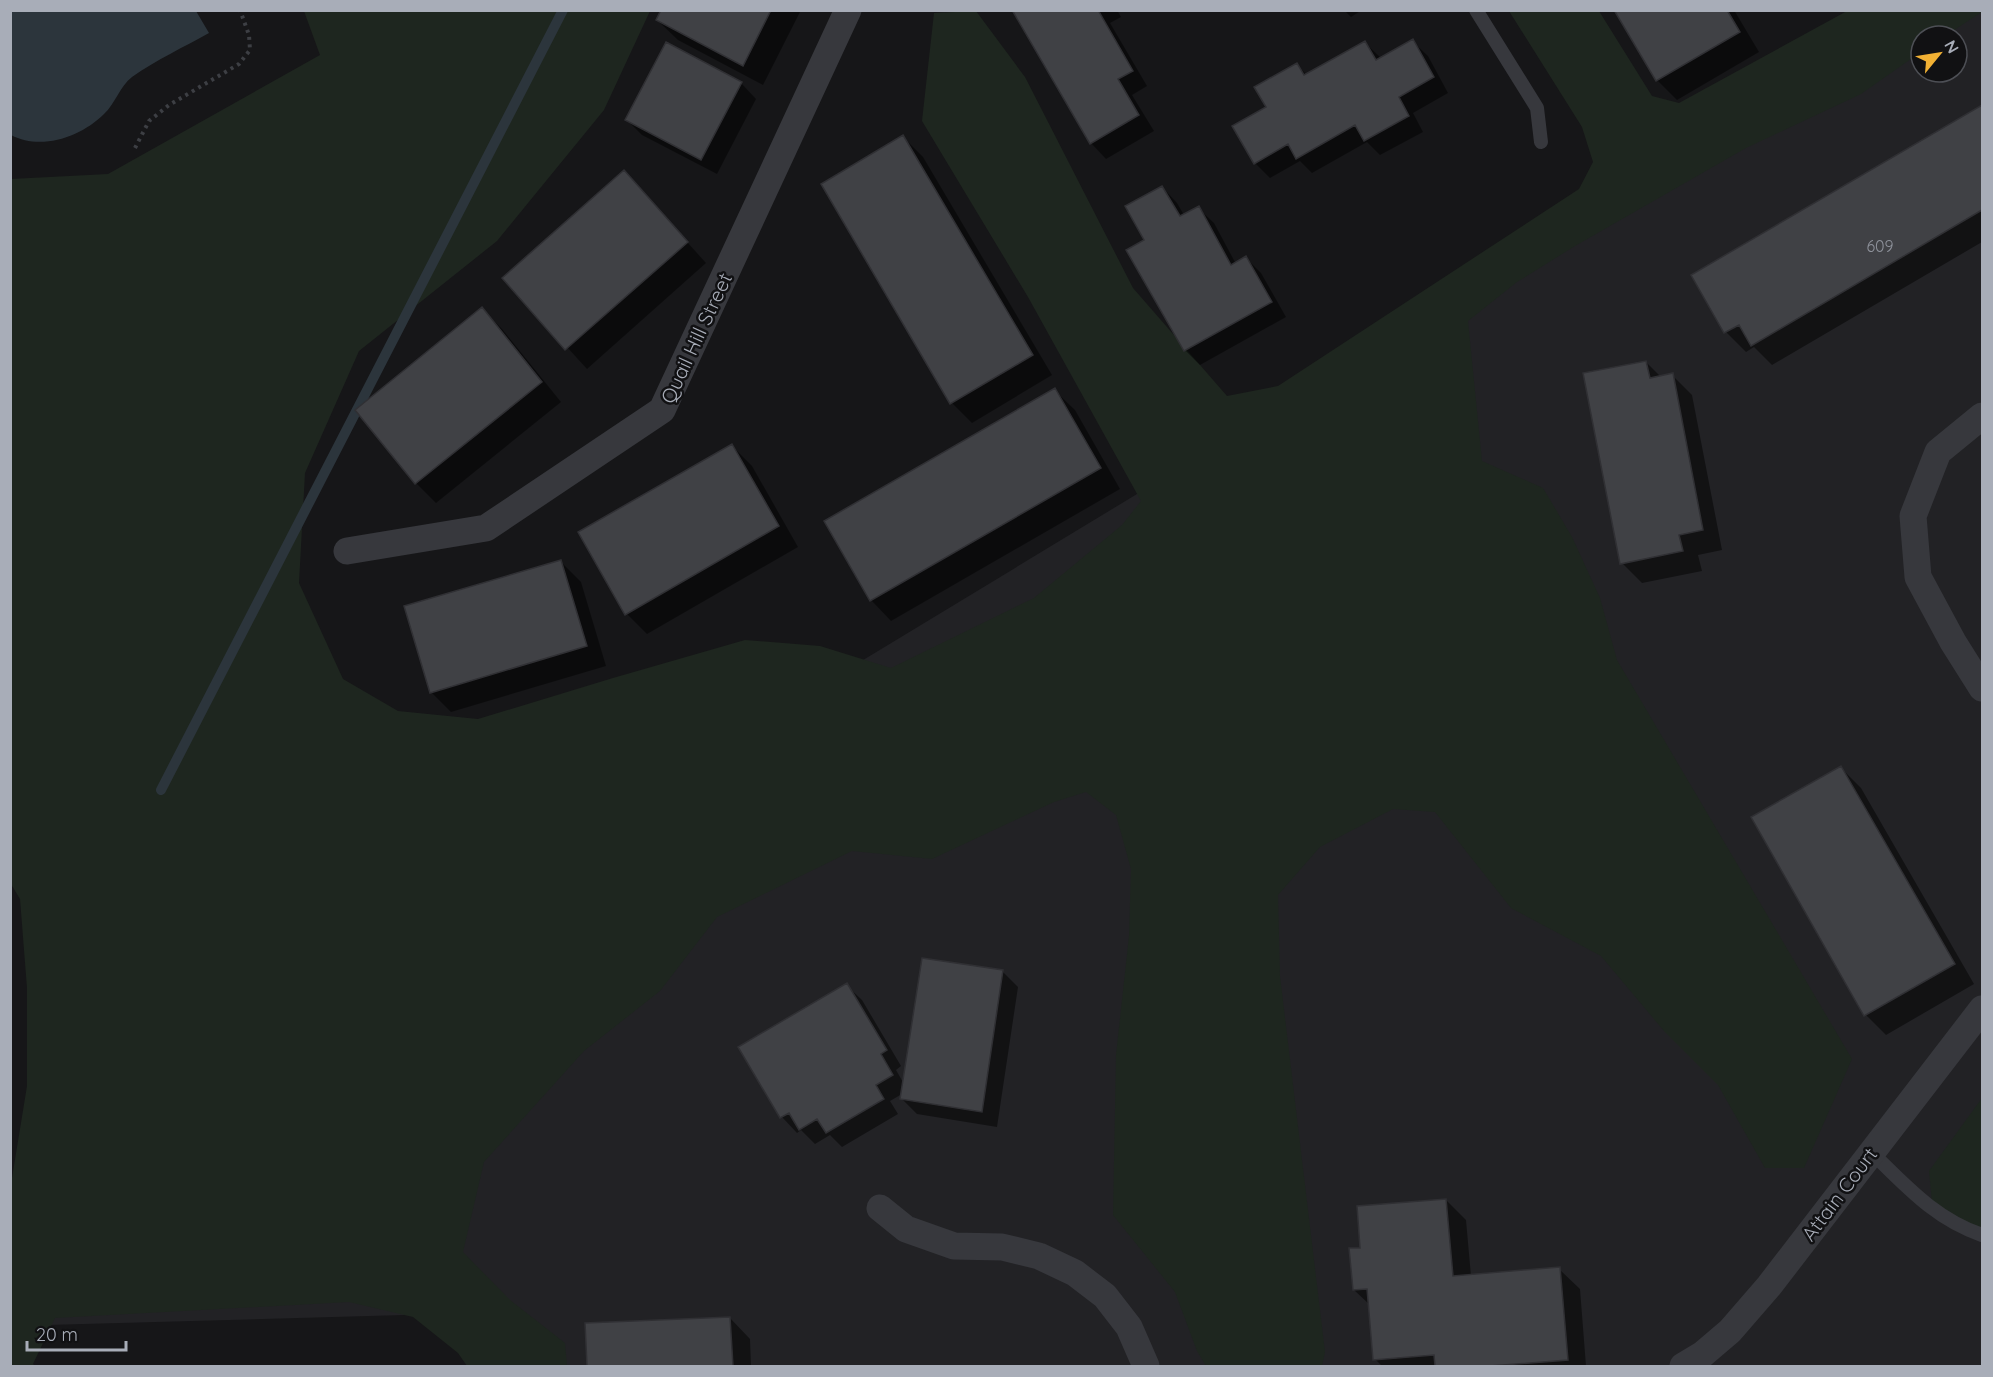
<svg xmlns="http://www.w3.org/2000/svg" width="1993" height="1377" font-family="Quicksand,sans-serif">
  <rect width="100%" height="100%" fill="#161618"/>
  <!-- built -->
  <path fill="#222225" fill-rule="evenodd" d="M1982 11V1366H519L514 1312 11 1326 25 1168 1924 17ZM1921 36H1957V72H1921Z"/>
  <!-- green -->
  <path fill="#1e261f" d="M304 11H650L604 110 497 241 359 351 305 473 299 583 343 679 398 711 478 719 613 678 745 640 820 646 891 668 1034 598 1122 525 1141 501 1028 297 922 121 934 13 976 11 1025 77 1133 288 1227 396 1278 386 1579 189 1593 162 1582 127 1509 11H1599L1652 96 1679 103 1847 11H1982V12L1945 36H1921V52L1861 94 1746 148 1575 246 1517 282 1468 321 1482 461 1543 488 1572 537 1600 598 1617 660 1852 1059 1804 1168H1765L1718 1085 1664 1031 1601 956 1511 908 1435 812 1393 809 1320 847 1278 895 1280 976 1325 1352 1322 1366H1206L1197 1351 1175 1292 1113 1215 1116 1055 1129 936 1131 869 1116 815 1086 792 1054 802 932 859 852 851 717 917 660 991 584 1051 484 1162 463 1252 510 1300 565 1343 567 1366H467L458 1353 413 1317 349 1302 55 1318 33 1364 35 1366H11V1184L27 1086V988L20 899 11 884V179L108 174 320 55Z
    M1982 1098V1243L1932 1202 1929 1171Z"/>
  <!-- water -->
  <path fill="#2c353c" d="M10 11H196L209 33C184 47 156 60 132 77 120 86 115 104 104 114 81 137 41 151 11 135Z"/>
  <!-- shadow -->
  <path fill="#0007" d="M662 10H801L763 85 678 40 657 20Z
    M1013 10H1117L1121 17 1110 23 1147 86 1132 95 1154 131 1106 159 1091 143Z
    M1344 10H1362L1351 17Z
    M1615 10H1734L1759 52 1677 100 1657 80Z
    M1412 41 1428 56 1448 93 1413 113 1423 132 1380 155 1367 142 1312 173 1300 161 1270 178 1255 163 1268 107 1297 65 1307 75 1365 43 1381 58Z
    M741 83 756 99 717 174 642 135 627 120Z
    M1982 106V242L1772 365 1754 347 1746 352 1726 332 1693 276Z
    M903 137 923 157 1052 375 972 423 952 403Z
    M624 172 706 263 587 369 504 278Z
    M1162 187 1177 203 1184 215 1198 208 1214 223 1236 264 1246 258 1261 273 1286 317 1200 365 1185 350 1146 240Z
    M482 309 502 329 561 402 436 503 416 483Z
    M1646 362 1661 377 1672 375 1692 395 1722 550 1698 555 1702 571 1642 583 1622 563Z
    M1054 390 1075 410 1120 489 891 621 871 600 826 522Z
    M732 446 752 466 798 547 647 634 627 614Z
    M561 562 581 582 606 666 451 712 431 692Z
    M1841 768 1861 788 1974 984 1886 1035 1866 1015Z
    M923 959 1003 972 1018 987 997 1127 917 1114 902 1099V1094L890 1101 898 1114 842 1147 830 1135 815 1144 801 1130 797 1133 782 1117 740 1048 846 985 862 1000 901 1066 896 1070 904 1084Z
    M1446 1200 1466 1220 1471 1276 1559 1269 1580 1289 1586 1366H1382L1375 1359 1370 1305 1354 1290 1362 1249Z
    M730 1318 750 1339 751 1366H589L587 1325Z"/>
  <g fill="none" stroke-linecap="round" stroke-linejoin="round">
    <!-- stream -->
    <path stroke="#2c353c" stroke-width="10" d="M161 790 563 10"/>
  </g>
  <!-- building -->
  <path fill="#404145" stroke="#303034" stroke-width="1.5" d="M661 10H771L743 66 656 20Z
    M1012 10H1098L1133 71 1118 79 1139 115 1090 144Z
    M1614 10H1727L1740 32 1656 81Z
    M1413 39 1434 77 1399 97 1409 116 1364 141 1355 125 1296 159 1288 144 1254 164 1232 126 1266 107 1254 87 1297 63 1304 75 1365 41 1376 60Z
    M666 42 742 82 701 160 625 120Z
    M1982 105V210L1751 346 1739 325 1724 333 1691 275Z
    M903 135 1033 355 950 404 821 184Z
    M624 170 688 242 565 350 502 278Z
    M1162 186 1180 216 1199 206 1231 265 1246 256 1272 302 1184 351 1126 250 1144 240 1125 206Z
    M482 307 542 382 415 484 355 410Z
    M1646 361 1650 378 1673 373 1703 530 1679 535 1683 551 1620 564 1583 373Z
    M1055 388 1101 468 870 601 824 521Z
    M732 444 779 526 625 615 578 532Z
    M561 560 587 646 430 693 404 606Z
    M1841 766 1955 964 1864 1016 1751 817Z
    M922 958 1003 970 982 1112 900 1099Z
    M847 983 887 1050 881 1054 893 1075 876 1085 884 1099 826 1133 817 1119 799 1130 789 1113 780 1118 738 1047Z
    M1446 1199 1453 1276 1560 1267 1568 1360 1490 1366H1435L1434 1355 1373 1360 1367 1289 1353 1290 1349 1248H1360L1357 1206Z
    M730 1317 733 1366H587L585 1323Z"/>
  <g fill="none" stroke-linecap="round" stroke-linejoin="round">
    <!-- path -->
    <path stroke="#3d3f44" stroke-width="4" stroke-dasharray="3 4.5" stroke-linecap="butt" d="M135 148 149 121 169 105 239 64 250 50 249 35 240 10"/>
    <!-- service -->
    <path stroke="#37383d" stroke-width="14" d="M1476 10 1537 108 1541 142
      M1871 1152C1906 1186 1935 1219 1982 1235"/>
    <!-- minor -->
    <path stroke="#37383d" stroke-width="27" d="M1982 416 1938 452 1913 516 1918 577 1953 642 1982 688
      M347 551 486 528 662 410 848 10
      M880 1208 906 1229 954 1246 1002 1247 1039 1256 1075 1273 1105 1296 1129 1327 1146 1366
      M1683 1366 1703 1354 1730 1331 1769 1286 1982 1009"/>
  </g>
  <g text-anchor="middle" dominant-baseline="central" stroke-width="5" stroke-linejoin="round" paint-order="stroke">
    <!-- number labels -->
    <g font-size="16" fill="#8e929b">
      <text x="1880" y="246">609</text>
    </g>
    <!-- street labels -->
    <g font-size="20" fill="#a8adb8" stroke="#111113">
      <text transform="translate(696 338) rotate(-65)">Quail Hill Street</text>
      <text transform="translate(1839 1194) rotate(-53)">Attain Court</text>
    </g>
  </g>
  <!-- border -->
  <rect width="1993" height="1377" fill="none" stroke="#a8adb8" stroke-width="24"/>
  <!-- north arrow -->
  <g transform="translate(1939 54) rotate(60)"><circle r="28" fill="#111113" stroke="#4d4f55" stroke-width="1.5"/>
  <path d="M0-4.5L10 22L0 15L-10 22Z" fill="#f2b134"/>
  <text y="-9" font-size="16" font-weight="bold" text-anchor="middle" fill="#a8adb8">N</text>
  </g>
  <!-- scale -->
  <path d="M27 1341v9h99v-9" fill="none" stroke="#a8adb8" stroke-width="3"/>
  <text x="36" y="1341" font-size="18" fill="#a8adb8" stroke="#111113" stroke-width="4.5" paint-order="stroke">20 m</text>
</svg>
